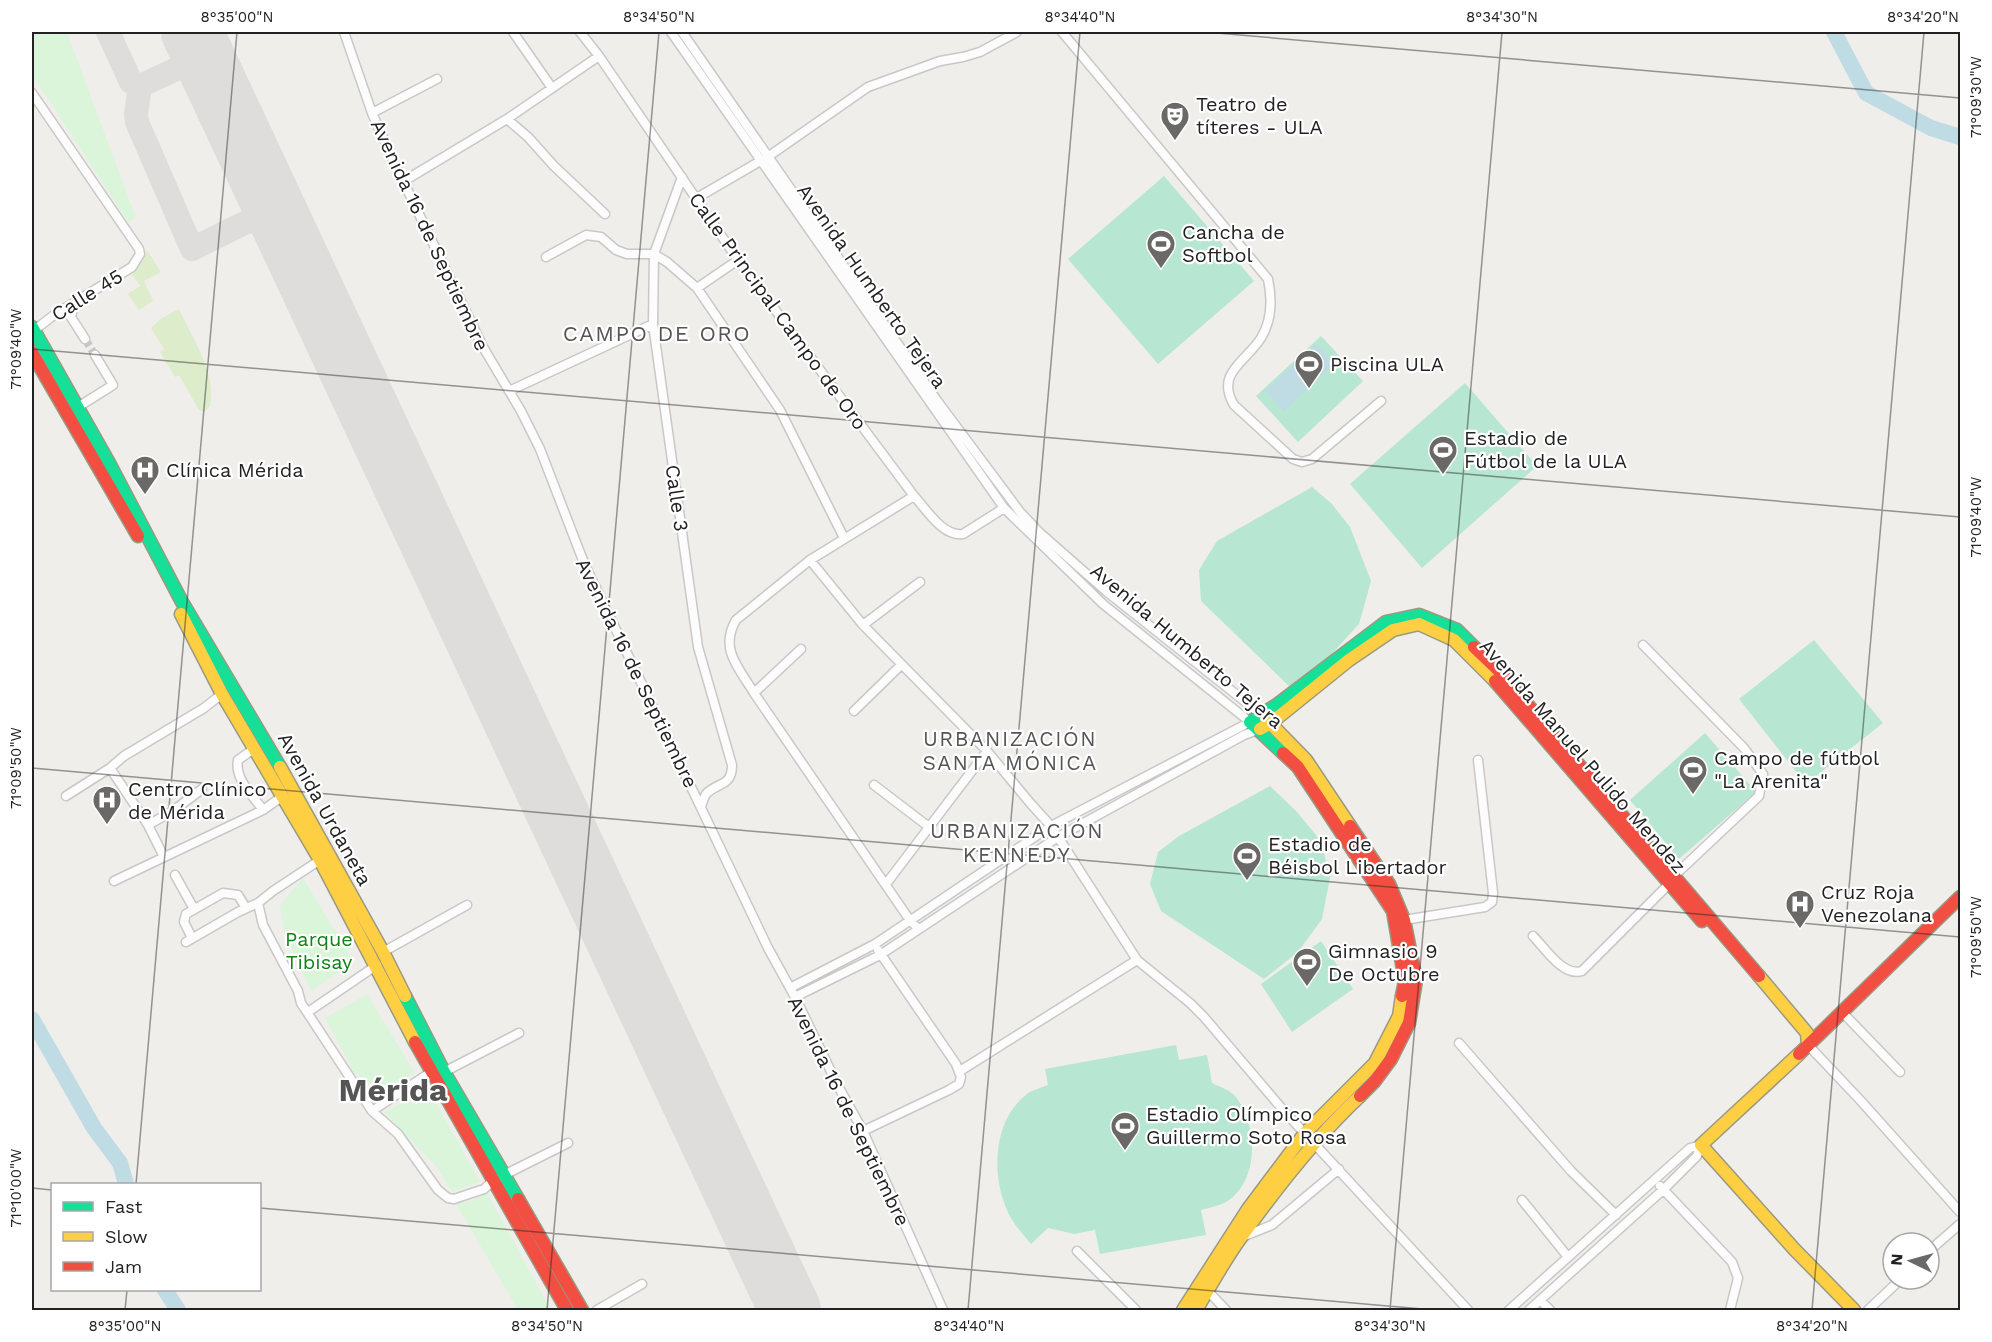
<svg xmlns="http://www.w3.org/2000/svg" width="1992" height="1342" font-family="'Work Sans',sans-serif">
  <rect width="100%" height="100%" fill="#f0eeeb"/>
  <!-- grass -->
  <path fill="#ddeccb" d="M147 250 161 272 144 281 153 301 139 310 128 294 140 286 130 271 144 260Z
    M179 309C192 338 217 373 210 406L204 412 199 410 179 375 175 377 160 352 164 349 151 328 162 318Z"/>
  <!-- park -->
  <path fill="#daf5da" d="M32 32H67L136 218 128 222 32 74Z
    M303 878 354 962 311 991 284 933 280 905Z
    M367 994 415 1073 380 1091 354 1072 325 1018Z
    M429 1090 480 1182 452 1192 436 1166 384 1112Z
    M487 1193 551 1310H518L456 1204 471 1201Z"/>
  <!-- pitch -->
  <path fill="#b7e6d2" d="M1164 176 1254 281 1158 364 1068 259Z
    M1321 336 1363 381 1298 442 1256 396Z
    M1465 383 1537 466 1422 568 1350 484Z
    M1312 487 1331 503 1350 527 1371 581 1359 624 1328 658 1289 686 1201 601 1199 570 1217 541Z
    M1814 640 1883 723 1806 784 1739 699Z
    M1705 733 1756 792 1679 859 1630 800Z
    M1270 786 1297 812 1321 841 1330 878 1322 919 1298 952 1264 979 1161 911 1150 884 1158 852 1179 836Z
    M1321 941 1353 989 1292 1032 1261 984Z
    M1176 1045 1179 1060 1207 1055 1212 1083C1220 1087 1230 1090 1236 1097 1256 1124 1259 1170 1235 1195 1227 1204 1213 1207 1201 1210L1206 1235 1100 1254 1095 1230 1074 1234 1048 1228 1031 1244C1022 1233 1012 1223 1007 1210 991 1174 993 1120 1027 1094 1032 1090 1041 1088 1048 1085L1045 1069Z"/>
  <!-- water -->
  <path fill="#bfdbe3" d="M1316 344 1334 364 1284 411 1265 391Z"/>
  <g fill="none" stroke-linecap="round" stroke-linejoin="round">
    <!-- river -->
    <path stroke="#bfdbe3" stroke-width="16" d="M1834 32 1866 93 1931 128 1960 137
      M32 1019 94 1128 120 1163 126 1184
      M165 1290 178 1310"/>
    <!-- taxiway -->
    <path stroke="#dedddc" stroke-width="24" d="M108 32 131 82 140 86 204 56
      M140 86 136 114 137 122 192 249 275 208"/>
    <!-- runway -->
    <path stroke="#dedddc" stroke-width="62" d="M192 32 790 1310"/>
    <!-- street-tunnel -->
    <path stroke="#c7c5c3" stroke-width="8" stroke-dasharray="8 4" stroke-linecap="butt" d="M85 339 95 355"/>
    <!-- street casing -->
    <g stroke="#c9c8c7" stroke-width="11">
      <path id="street" d="M344 32 372 113 394 162 483 347 521 411 540 449 584 563 768 948 795 997 838 1086 863 1131 943 1310
        M513 32 552 88
        M580 32 599 56 738 260 914 496C927 510 943 537 963 534L1004 508
        M671 32 1004 508 1103 604 1250 722 1051 826 875 944 790 988
        M682 32 938 402 1020 512 1040 533 1106 591 1262 715
        M1062 32 1268 279C1272 298 1272 320 1261 338 1246 362 1215 373 1234 405L1293 459 1302 462 1312 459 1381 401
        M32 93 139 249 140 254 132 267 54 315 32 332
        M372 113 437 79
        M507 119 528 137 554 166 605 214
        M682 177 654 254 653 324 698 647 732 765C732 786 719 782 707 793 704 796 703 802 701 806
        M404 181 507 119 599 56
        M695 199 769 156 868 87 940 61 963 57 980 52 1017 32
        M546 257 586 235 601 237 616 250 627 254H654L667 262 697 288 780 410 844 538
        M697 288 738 260
        M74 303 71 317 85 339
        M509 391 653 324
        M78 407 113 385 95 355
        M914 496 810 560 736 620C719 649 739 668 754 693L907 916 918 929
        M810 560 863 625 987 751 1031 804 1051 826 1137 960 1190 1003 1204 1017 1284 1111 1468 1310
        M863 625 920 582
        M754 693 801 649
        M854 711 901 665
        M255 748 238 760C234 778 253 796 263 810
        M110 768 148 825 164 857
        M874 785 929 827
        M66 796 110 768 124 756 204 708 222 694
        M148 825 173 811 202 789
        M320 860 273 891 258 903 263 925 298 991 301 1003 372 1111 398 1134 438 1190 448 1198 454 1199 484 1189 494 1180 568 1143
        M175 875 194 909
        M114 881 263 810 283 796
        M886 884 987 751
        M1404 920 1485 907 1492 902 1493 893 1478 760
        M1533 936C1545 948 1563 977 1582 971L1669 884 1674 876 1759 796 1763 774 1744 748 1643 645
        M192 938 184 922 186 914 223 893 238 895 246 908
        M186 942 238 912 258 903
        M383 952 467 905
        M795 997 880 955 1058 837 1244 735 1260 729
        M308 1012 377 965
        M1843 1013 1900 1072
        M1459 1043 1571 1171 1616 1215
        M1808 1045 1861 1101 1960 1212
        M960 1071 1137 960
        M444 1072 519 1033
        M372 1111 431 1072
        M863 1131 949 1090 959 1084 961 1077 956 1064 878 950
        M1660 1186 1732 1262 1738 1278 1730 1310
        M1522 1200 1568 1257
        M1242 1237 1272 1225 1339 1169
        M1077 1251 1136 1310
        M1929 1251 1960 1224
        M1205 1288 1226 1310
        M1540 1300 1550 1310
        M597 1310 642 1284
        M1509 1310 1690 1148 1701 1145
        M1529 1310 1664 1189 1697 1156 1701 1145
        M1868 1310 1901 1279"/>
    </g>
    <!-- fast casing -->
    <g stroke="#999a82" stroke-width="15">
      <path id="fast" d="M32 327 109 463 182 602 280 767
        M1283 753 1250 722 1278 704 1386 622 1419 615 1457 630 1474 647
        M405 996 444 1072 518 1199"/>
    </g>
    <!-- slow casing -->
    <g stroke="#999a82" stroke-width="15">
      <path id="slow" d="M181 614 222 694 320 860 415 1042
        M1266 719 1306 760 1350 826
        M1260 729 1271 723 1349 660 1393 630 1419 624 1454 640 1495 681
        M280 767 383 952 405 996
        M1759 976 1807 1033 1808 1045
        M1799 1054 1701 1145 1795 1250 1854 1310
        M1183 1310 1248 1209 1305 1133 1375 1063 1399 1016 1402 996
        M1196 1310C1211 1285 1225 1259 1242 1236 1277 1187 1316 1137 1360 1096"/>
    </g>
    <!-- jam casing -->
    <g stroke="#999a82" stroke-width="15">
      <path id="jam" d="M32 353 138 536
        M1474 647 1498 670 1759 976
        M1495 681 1702 921
        M1283 753 1298 767 1393 911 1405 981 1402 996
        M1350 826 1389 884 1404 920 1416 980 1409 1023 1391 1059 1374 1082 1360 1096
        M415 1042 567 1310
        M1799 1054 1960 897
        M518 1199 582 1310"/>
    </g>
    <!-- street -->
    <use href="#street" stroke="#fdfcfc" stroke-width="8"/>
    <!-- fast -->
    <use href="#fast" stroke="#16e098" stroke-width="12"/>
    <!-- slow -->
    <use href="#slow" stroke="#ffcf43" stroke-width="12"/>
    <!-- jam -->
    <use href="#jam" stroke="#f24e42" stroke-width="12"/>
  </g>
  <!-- ticks -->
  <path fill="none" stroke="#222" stroke-width="1.5" stroke-opacity="0.45" d="M1205 32 1960 98M32 349 1960 517M32 768 1960 937M136 1184 237 32M32 1188 52 1190M260 1208 1434 1310M125 1310 127 1290M547 1310 659 32M968 1310 1080 32M1390 1310 1502 32M1812 1310 1924 32"/>
  <!-- icons -->
  <defs>
    <g id="theatre-pin" transform="scale(1.5)"><path d="M0 17L-7.5 6A9.5 9.5 0 1 1 7.5 6Z" fill="#6a6968" stroke="#fff"/><path d="M-5-5.5Q0-4 5-5.5V0Q5 5 0 6Q-5 5-5 0ZM-3.3-2.5H-1v1.5H-3.3ZM1-2.5H3.3v1.5H1ZM-2.8 1Q0 5.5 2.8 1Z" fill="#fff"/></g>
    <g id="stadium-pin" transform="scale(1.5)"><path d="M0 17L-7.5 6A9.5 9.5 0 1 1 7.5 6Z" fill="#6a6968" stroke="#fff"/><path d="M0-5a6.5 5 0 1 0 0 10a6.5 5 0 1 0 0-10ZM-3.5-1.8h7v3.6h-7Z" fill="#fff"/></g>
    <g id="hospital-pin" transform="scale(1.5)"><path d="M0 17L-7.5 6A9.5 9.5 0 1 1 7.5 6Z" fill="#6a6968" stroke="#fff"/><path d="M-5-5h3v3.5h4V-5h3V5h-3V1.5h-4V5h-3Z" fill="#fff"/></g>
  </defs>
  <g fill-rule="evenodd">
    <use href="#theatre-pin" x="1175" y="116"/>
    <use href="#stadium-pin" x="1161" y="244"/>
    <use href="#stadium-pin" x="1309" y="364"/>
    <use href="#stadium-pin" x="1443" y="450"/>
    <use href="#hospital-pin" x="145" y="470"/>
    <use href="#stadium-pin" x="1693" y="770"/>
    <use href="#hospital-pin" x="107" y="800"/>
    <use href="#stadium-pin" x="1247" y="856"/>
    <use href="#hospital-pin" x="1800" y="904"/>
    <use href="#stadium-pin" x="1307" y="962"/>
    <use href="#stadium-pin" x="1125" y="1126"/>
  </g>
  <g text-anchor="middle" dominant-baseline="central" stroke-width="4.5" stroke-linejoin="round" paint-order="stroke">
    <!-- poi labels -->
    <g font-size="20" fill="#222" stroke="#fff" text-anchor="start">
      <text x="1196" y="104">Teatro de<tspan x="1196" dy="23">títeres - ULA</tspan></text>
      <text x="1182" y="232">Cancha de<tspan x="1182" dy="23">Softbol</tspan></text>
      <text x="1330" y="364">Piscina ULA</text>
      <text x="1464" y="438">Estadio de<tspan x="1464" dy="23">Fútbol de la ULA</tspan></text>
      <text x="166" y="470">Clínica Mérida</text>
      <text x="1714" y="758">Campo de fútbol<tspan x="1714" dy="23">"La Arenita"</tspan></text>
      <text x="128" y="789">Centro Clínico<tspan x="128" dy="23">de Mérida</tspan></text>
      <text x="1268" y="844">Estadio de<tspan x="1268" dy="23">Béisbol Libertador</tspan></text>
      <text x="1821" y="892">Cruz Roja<tspan x="1821" dy="23">Venezolana</tspan></text>
      <text x="1328" y="951">Gimnasio 9<tspan x="1328" dy="23">De Octubre</tspan></text>
      <text x="1146" y="1114">Estadio Olímpico<tspan x="1146" dy="23">Guillermo Soto Rosa</tspan></text>
    </g>
    <!-- street labels -->
    <g font-size="20" fill="#222" stroke="#fff">
      <text transform="translate(430 235) rotate(65)">Avenida 16 de Septiembre</text>
      <text transform="translate(872 286) rotate(55)">Avenida Humberto Tejera</text>
      <text transform="translate(87 295) rotate(-32)">Calle 45</text>
      <text transform="translate(778 311) rotate(54)">Calle Principal Campo de Oro</text>
      <text transform="translate(677 498) rotate(82)">Calle 3</text>
      <text transform="translate(1187 646) rotate(40)">Avenida Humberto Tejera</text>
      <text transform="translate(637 673) rotate(64)">Avenida 16 de Septiembre</text>
      <text transform="translate(1583 756) rotate(49)">Avenida Manuel Pulido Mendez</text>
      <text transform="translate(325 809) rotate(61)">Avenida Urdaneta</text>
      <text transform="translate(849 1111) rotate(64)">Avenida 16 de Septiembre</text>
    </g>
    <!-- park labels -->
    <g font-size="20" fill="#0c8416" stroke="#fff">
      <text x="319" y="939">Parque<tspan x="319" dy="23">Tibisay</tspan></text>
    </g>
    <!-- neighbourhood labels -->
    <g font-size="21" letter-spacing="1.5" fill="#555" stroke="#fff">
      <text x="1010" y="738">URBANIZACIÓN<tspan x="1010" dy="24">SANTA MÓNICA</tspan></text>
      <text x="1017" y="830">URBANIZACIÓN<tspan x="1017" dy="24">KENNEDY</tspan></text>
    </g>
    <!-- quarter labels -->
    <g font-size="22" letter-spacing="1.5" fill="#555" stroke="#fff">
      <text x="657" y="333">CAMPO DE ORO</text>
    </g>
    <!-- town labels -->
    <g font-size="32" font-weight="bold" fill="#555" stroke="#fff">
      <text x="393" y="1090">Mérida</text>
    </g>
  </g>
  <!-- border -->
  <rect width="1992" height="1342" fill="none" stroke="#ffffff" stroke-width="66"/>
  <!-- legend -->
  <rect x="51" y="1183" width="210" height="108" fill="#ffffff" stroke="#a7a7a7" stroke-width="1.5"/>
  <rect x="63" y="1202" width="30" height="9" fill="#16e098" stroke="#a7a7a7" stroke-width="1.5"/>
  <text x="105" y="1213" font-size="18" fill="#222222">Fast</text>
  <rect x="63" y="1232" width="30" height="9" fill="#ffcf43" stroke="#a7a7a7" stroke-width="1.5"/>
  <text x="105" y="1243" font-size="18" fill="#222222">Slow</text>
  <rect x="63" y="1262" width="30" height="9" fill="#f24e42" stroke="#a7a7a7" stroke-width="1.5"/>
  <text x="105" y="1273" font-size="18" fill="#222222">Jam</text>
  <!-- north arrow -->
  <g transform="translate(1911 1261) rotate(275)"><circle r="28" fill="#ffffff" stroke="#a7a7a7" stroke-width="1.5"/>
  <path d="M0-4.5L10 22L0 15L-10 22Z" fill="#6a6968"/>
  <text y="-9" font-size="16" font-weight="bold" text-anchor="middle" fill="#222222">N</text>
  </g>
  <rect x="33" y="33" width="1926" height="1276" fill="none" stroke="#222" stroke-width="2"/>
  <g font-size="15" text-anchor="middle" fill="#222">
    <text x="237" y="22">8°35'00"N</text>
    <text x="659" y="22">8°34'50"N</text>
    <text x="1080" y="22">8°34'40"N</text>
    <text x="1502" y="22">8°34'30"N</text>
    <text x="1923" y="22">8°34'20"N</text>
    <text transform="translate(1976 97) rotate(-90)" y="5">71°09'30"W</text>
    <text transform="translate(16 349) rotate(-90)" y="5">71°09'40"W</text>
    <text transform="translate(1976 517) rotate(-90)" y="5">71°09'40"W</text>
    <text transform="translate(16 768) rotate(-90)" y="5">71°09'50"W</text>
    <text transform="translate(1976 937) rotate(-90)" y="5">71°09'50"W</text>
    <text transform="translate(16 1188) rotate(-90)" y="5">71°10'00"W</text>
    <text x="125" y="1331">8°35'00"N</text>
    <text x="547" y="1331">8°34'50"N</text>
    <text x="969" y="1331">8°34'40"N</text>
    <text x="1390" y="1331">8°34'30"N</text>
    <text x="1812" y="1331">8°34'20"N</text>
  </g>
</svg>
